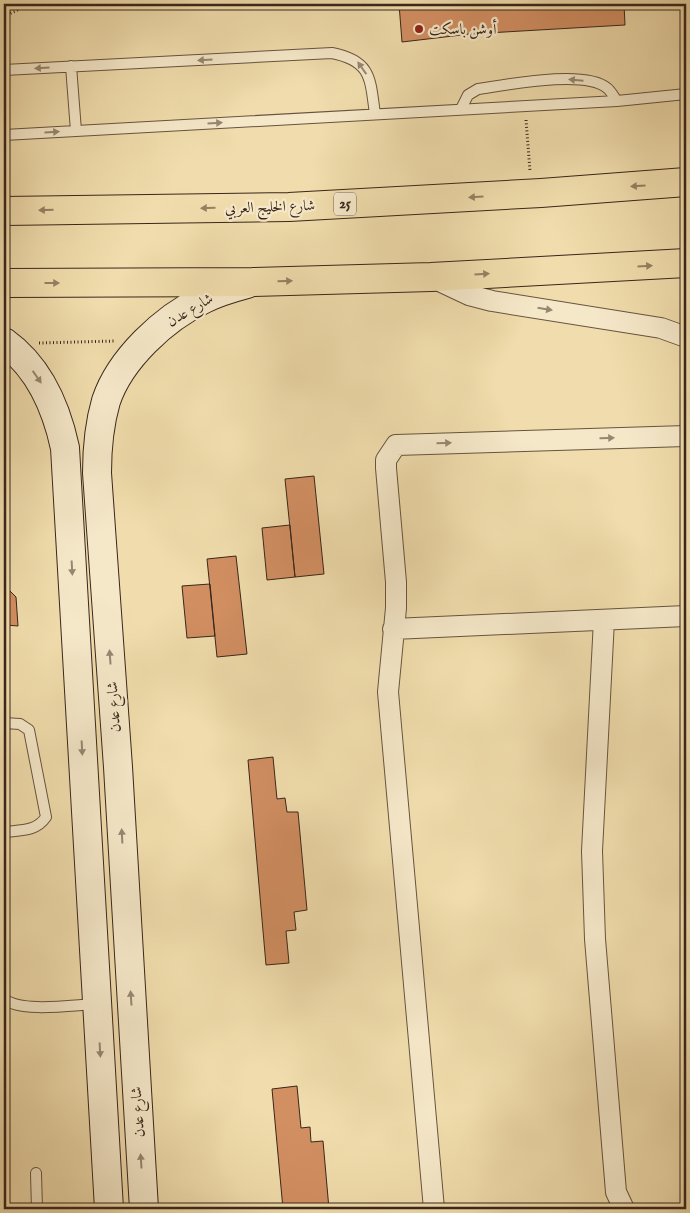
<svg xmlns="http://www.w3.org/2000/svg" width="690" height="1213" font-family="'IM FELL English',Amiri,serif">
  <rect width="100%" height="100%" fill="#f0dcac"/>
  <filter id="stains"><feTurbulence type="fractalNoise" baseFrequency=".004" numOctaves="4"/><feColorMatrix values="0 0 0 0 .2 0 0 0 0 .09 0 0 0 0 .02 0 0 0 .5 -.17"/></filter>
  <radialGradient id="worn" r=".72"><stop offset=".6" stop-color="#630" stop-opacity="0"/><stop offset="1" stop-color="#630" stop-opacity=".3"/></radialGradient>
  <!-- building -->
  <path fill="#d28f62" stroke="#39261b" d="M399 4H624L625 25 470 34 402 42Z
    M314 476 324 574 295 577 285 479Z
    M290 525 295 577 267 580 262 528Z
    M236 556 247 654 217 657 207 559Z
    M210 584 215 636 187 638 182 586Z
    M4 585 16 597 18 626 6 625 8 644H4Z
    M273 757 277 799 285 798 287 812H298L307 910 294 912 296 930 286 931 289 963 266 965 248 760Z
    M297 1086 301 1128 310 1127 311 1142 323 1141 329 1209H283L272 1089Z"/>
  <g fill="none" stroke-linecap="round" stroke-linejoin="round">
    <!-- lane casing -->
    <g stroke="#67543f" stroke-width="12">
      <path id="lane" d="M71 66 76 131
        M4 70 332 53C372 61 370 79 375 114
        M461 109 468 95 478 89C506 85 585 69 607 88 611 91 614 97 617 101
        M4 135 617 101 686 94
        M4 723 20 724 29 730 46 817C36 832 20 830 4 832
        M4 999C22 1013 72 1005 96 1004
        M36 1173 37 1209"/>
    </g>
    <!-- street casing -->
    <g stroke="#67543f" stroke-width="22">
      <path id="street" d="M433 278 469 295 492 301 661 328 686 337
        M604 620 592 851 595 939 616 1192 624 1209
        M393 629 686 616
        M434 1209 388 692 396 608V582L386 468V460L396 445 686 436"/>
    </g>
    <!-- secondary casing -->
    <g stroke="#39261b" stroke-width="30">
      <path id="secondary" d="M4 342C39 367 56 406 65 448L109 1209
        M144 1209 118 767 97 473C97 448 99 425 106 401 120 359 164 318 204 299 218 292 232 288 247 284"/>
    </g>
    <!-- primary casing -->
    <g stroke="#39261b" stroke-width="30">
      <path id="primary" d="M4 211 289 207 541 193 686 182
        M4 283 252 282 431 277 686 263"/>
    </g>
    <!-- path -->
    <path stroke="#39261b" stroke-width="3" stroke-dasharray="1 2.5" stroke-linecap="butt" d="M4 16 16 11 28 4
      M526 120 530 171
      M39 343 115 341"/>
    <!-- lane -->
    <use href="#lane" stroke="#f5e8c9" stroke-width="10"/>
    <!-- street -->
    <use href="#street" stroke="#f5e8c9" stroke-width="20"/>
    <!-- secondary -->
    <use href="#secondary" stroke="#f5e8c9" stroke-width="28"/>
    <!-- primary -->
    <use href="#primary" stroke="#f0dcac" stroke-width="28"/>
  </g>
  <!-- one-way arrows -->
  <defs><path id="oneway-solid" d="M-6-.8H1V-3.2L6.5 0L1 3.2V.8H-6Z" transform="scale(1.25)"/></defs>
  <g fill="#978772">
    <use href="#oneway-solid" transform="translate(205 60) rotate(177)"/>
    <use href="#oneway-solid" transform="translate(42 68) rotate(177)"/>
    <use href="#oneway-solid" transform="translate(362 68) rotate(-125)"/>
    <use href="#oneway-solid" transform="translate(576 80) rotate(-175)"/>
    <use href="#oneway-solid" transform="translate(215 123) rotate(-3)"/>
    <use href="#oneway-solid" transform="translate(52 132) rotate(-3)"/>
    <use href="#oneway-solid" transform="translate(545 309) rotate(9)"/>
    <use href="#oneway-solid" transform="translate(37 377) rotate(55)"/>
    <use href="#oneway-solid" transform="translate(607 438) rotate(-2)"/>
    <use href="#oneway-solid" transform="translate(444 443) rotate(-2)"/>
    <use href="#oneway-solid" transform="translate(72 568) rotate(87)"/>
    <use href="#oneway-solid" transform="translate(110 657) rotate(-94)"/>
    <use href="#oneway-solid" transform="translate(82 748) rotate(87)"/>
    <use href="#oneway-solid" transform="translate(122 836) rotate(-93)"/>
    <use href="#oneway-solid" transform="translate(131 998) rotate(-94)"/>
    <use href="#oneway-solid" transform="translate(100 1050) rotate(87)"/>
    <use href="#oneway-solid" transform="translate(141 1161) rotate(-94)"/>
  </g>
  <g fill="#948164">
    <use href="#oneway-solid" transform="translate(638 186) rotate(176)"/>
    <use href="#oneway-solid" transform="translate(476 197) rotate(177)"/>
    <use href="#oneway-solid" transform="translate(208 208) rotate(179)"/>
    <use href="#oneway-solid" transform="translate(46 210) rotate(179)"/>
    <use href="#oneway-solid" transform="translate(645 266) rotate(-3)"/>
    <use href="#oneway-solid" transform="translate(482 274) rotate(-3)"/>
    <use href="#oneway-solid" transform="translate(285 281) rotate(-2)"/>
    <use href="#oneway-solid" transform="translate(52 283)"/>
  </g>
  <!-- markers -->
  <circle fill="#8f2418" stroke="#f5e8c9" stroke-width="2" cx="419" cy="29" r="5"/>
  <g text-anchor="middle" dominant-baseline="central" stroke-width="4.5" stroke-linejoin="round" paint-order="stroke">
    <!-- shield labels -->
    <rect fill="#f5e8c9" stroke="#71604f" stroke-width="1" x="334" y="192.5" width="22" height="23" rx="4"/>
    <g font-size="14" font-weight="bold" fill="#39261b">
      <text x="345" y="204">25</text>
    </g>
    <!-- poi labels -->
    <g font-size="15" fill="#39261b" stroke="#f5e8c9" text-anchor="start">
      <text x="429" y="29">أوشن باسكت</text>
    </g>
    <!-- street labels -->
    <g font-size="15" fill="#39261b" stroke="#f5e8c9">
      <text transform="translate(270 207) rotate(-2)">شارع الخليج العربي</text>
      <text transform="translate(190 310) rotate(-31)">شارع عدن</text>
      <text transform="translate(114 707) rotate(-94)">شارع عدن</text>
      <text transform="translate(138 1112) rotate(-94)">شارع عدن</text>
    </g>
  </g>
  <!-- margin -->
  <rect width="690" height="1213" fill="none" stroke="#f0dcac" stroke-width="20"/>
  <rect x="5" y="5" width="680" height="1203" fill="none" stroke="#39261b" stroke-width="2.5"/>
  <rect x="10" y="10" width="670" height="1193" fill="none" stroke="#39261b"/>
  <rect width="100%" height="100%" filter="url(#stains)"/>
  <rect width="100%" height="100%" fill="url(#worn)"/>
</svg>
